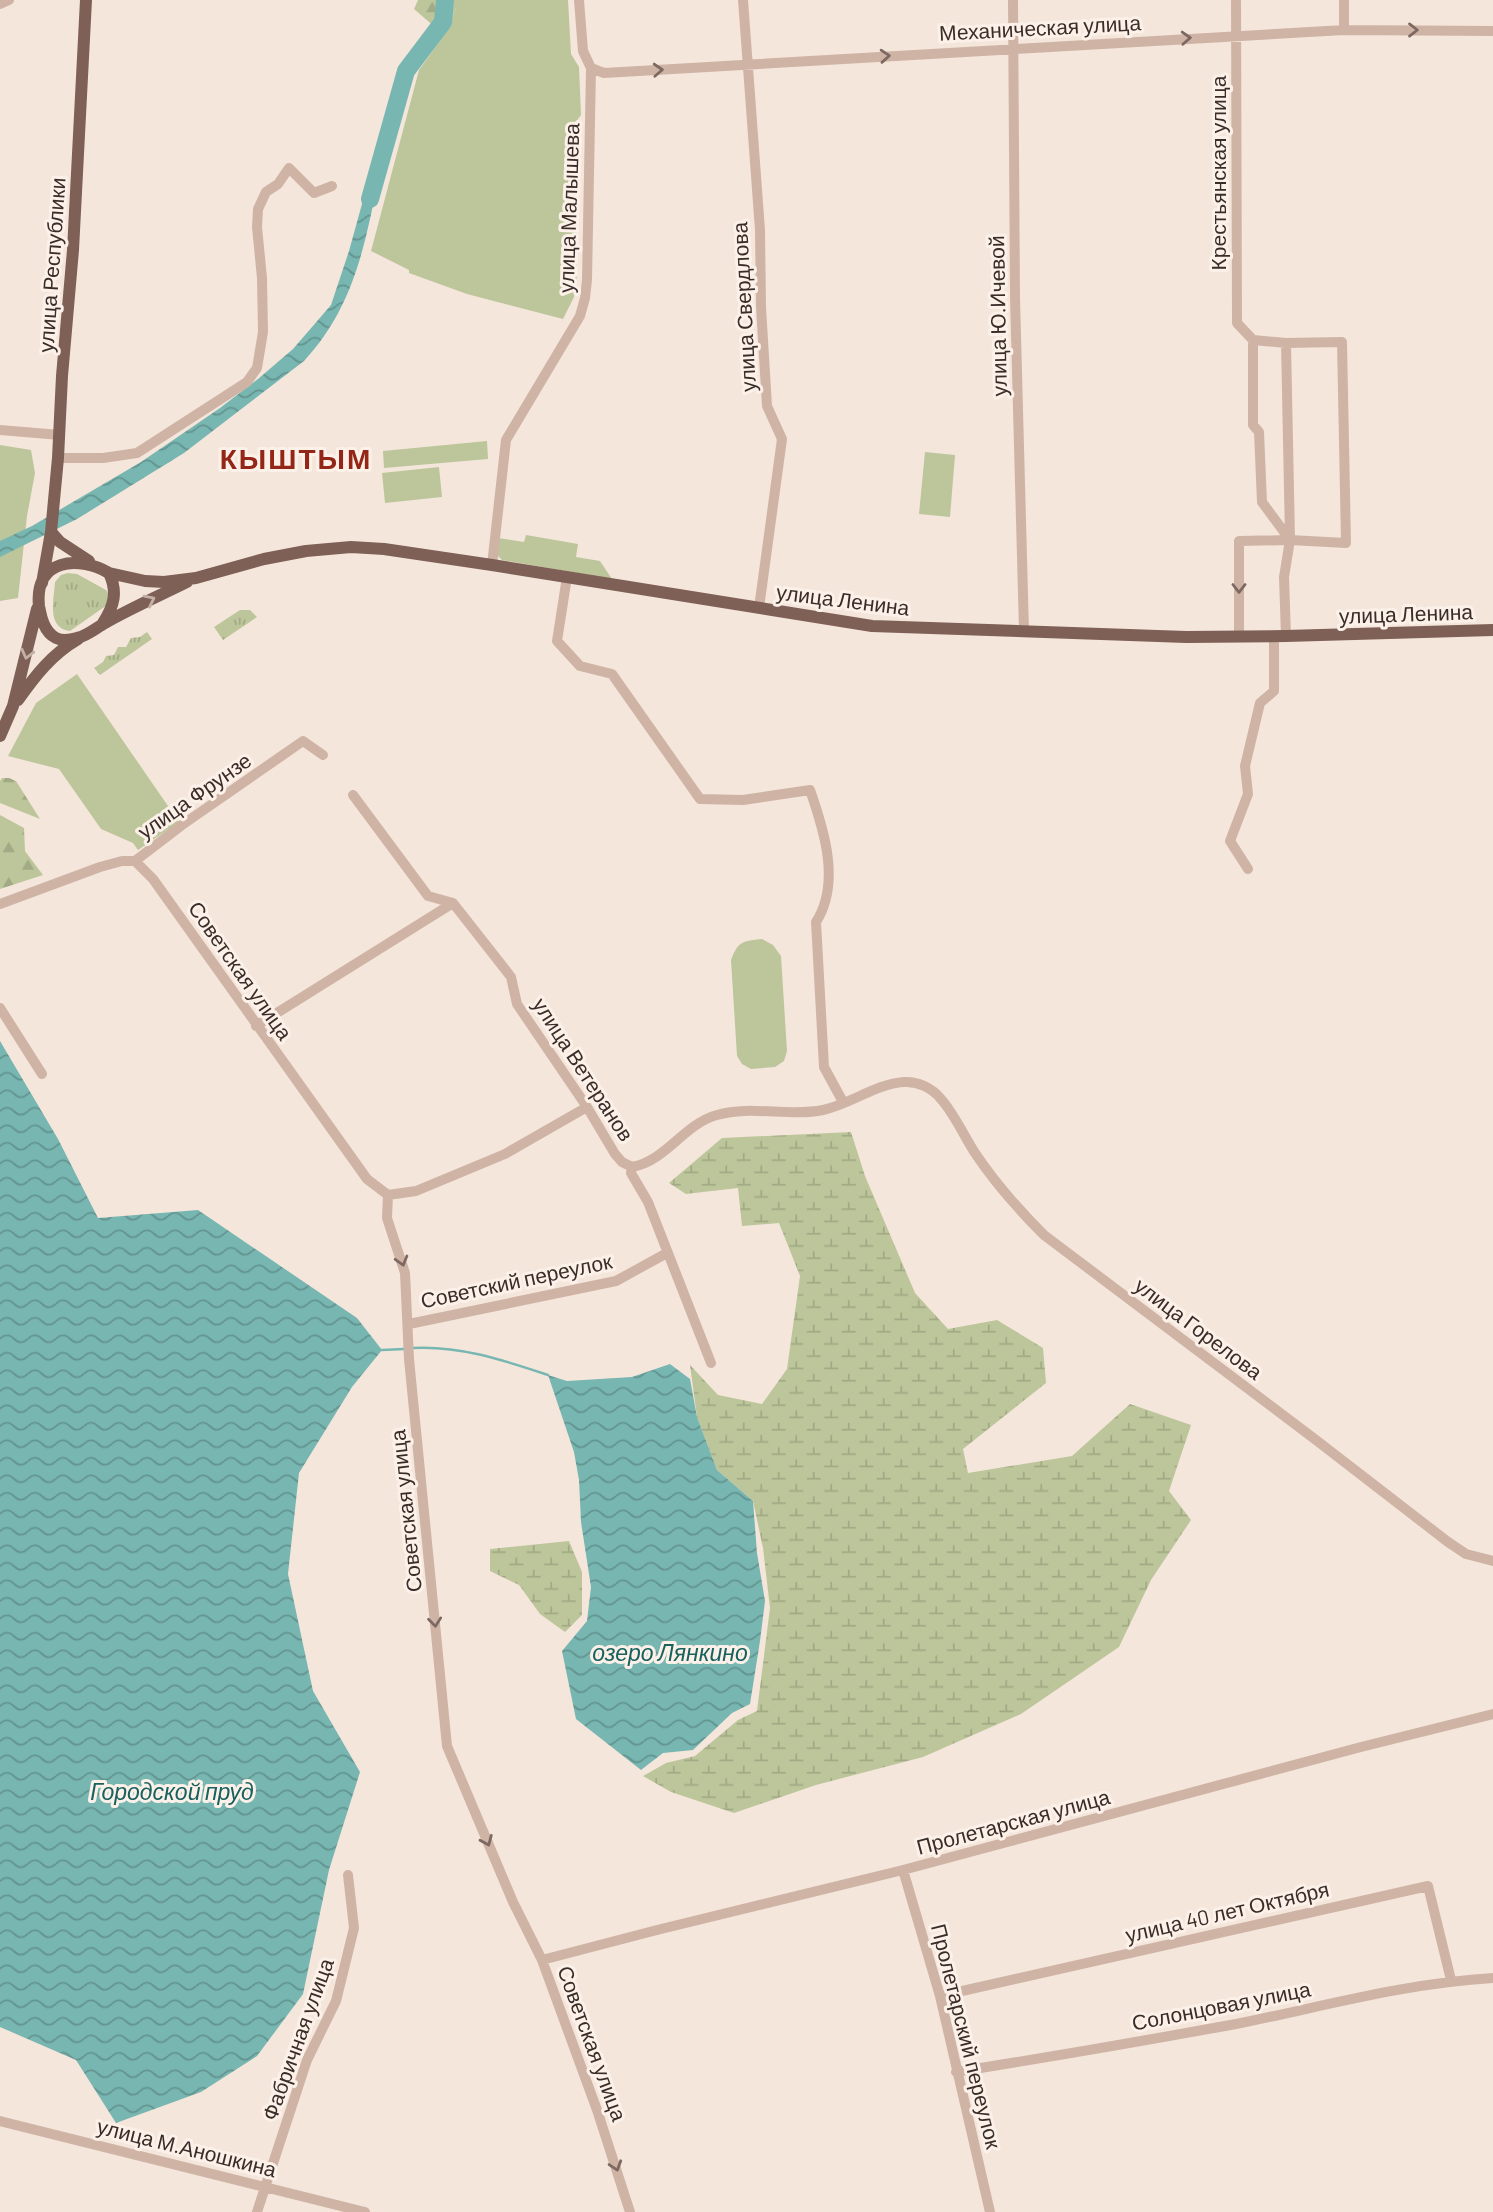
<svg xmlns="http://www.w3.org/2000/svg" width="1493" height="2212" font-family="Barlow,sans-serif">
  <defs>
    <pattern id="grass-tufts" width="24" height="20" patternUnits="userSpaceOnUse" patternTransform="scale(1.75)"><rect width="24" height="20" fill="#bcc69a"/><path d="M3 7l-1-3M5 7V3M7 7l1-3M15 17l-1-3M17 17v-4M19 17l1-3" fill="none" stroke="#a2aa85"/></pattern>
    <pattern id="forest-firs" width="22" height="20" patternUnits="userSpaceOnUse" patternTransform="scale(1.75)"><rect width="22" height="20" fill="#bcc69a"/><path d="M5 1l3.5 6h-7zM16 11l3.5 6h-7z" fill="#a2aa85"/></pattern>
    <pattern id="wetland-marsh" width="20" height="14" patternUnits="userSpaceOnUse" patternTransform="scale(1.75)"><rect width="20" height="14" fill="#bcc69a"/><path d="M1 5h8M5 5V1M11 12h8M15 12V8" fill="none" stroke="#a2aa85"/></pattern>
    <pattern id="water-waves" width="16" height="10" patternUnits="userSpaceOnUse" patternTransform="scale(1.75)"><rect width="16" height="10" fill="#78b6b1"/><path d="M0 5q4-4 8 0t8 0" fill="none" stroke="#639490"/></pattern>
  </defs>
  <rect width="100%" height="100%" fill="#f5e6dc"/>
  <!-- grass -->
  <path fill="url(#grass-tufts)" d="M68 573 77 574 106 590 109 595 107 605 70 631C46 628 54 599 55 582L61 575Z
    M240 610H250L257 617 223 640 214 627Z
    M147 632 152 639 100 675 94 668 103 662 106 656 114 655 118 647H126L131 638 140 637Z"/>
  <!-- forest -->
  <path fill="url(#forest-firs)" d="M418 0H456V8L444 35 414 9Z
    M2 778H9L16 781 40 819 0 803V781Z
    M0 815 24 828 25 851 43 875 0 889Z"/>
  <!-- wetland -->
  <path fill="url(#wetland-marsh)" d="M851 1132 865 1176 915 1293 948 1329 997 1320 1043 1348 1046 1383 963 1449 968 1473 1072 1456 1130 1404 1191 1425 1169 1491 1191 1520 1151 1580 1119 1647 1021 1714 923 1757 816 1785 734 1813 671 1792 643 1776 666 1763 695 1756 738 1720 757 1711 770 1608 763 1548 753 1501 717 1470 697 1417 690 1365 718 1395 762 1404 787 1369 800 1276 779 1223 742 1226 738 1188 686 1194 669 1183 722 1138Z
    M569 1541 582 1572V1615L565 1632 540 1614 519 1585 490 1571V1549Z"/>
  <!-- green -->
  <path fill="#bcc69a" d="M456 0H568L571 54 579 67 581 115 575 123 577 275 574 297 563 319 467 294 409 273V270L371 251 419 70 444 35 456 8Z
    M487 441 488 459 384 468 383 451Z
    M0 445 31 450 35 473 27 516 18 598 0 601Z
    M925 452 955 455 950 517 919 514Z
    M439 467 442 497 385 503 382 473Z
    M526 535 578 544 576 557 600 561 612 579 502 560 497 555 498 538 524 542Z
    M77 674 179 822 138 850 133 843 101 829 59 769 8 756 36 703Z
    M762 939 773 945 781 956 787 1051 784 1061 775 1067 751 1069 742 1064 737 1056 731 960C738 941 743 941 762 939Z"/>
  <!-- water -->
  <path fill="url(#water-waves)" d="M370 175 378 181C364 249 353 308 304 361L184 453 77 519 0 557V541L32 526 141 462 220 408 258 379 293 349 331 305 349 251Z
    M0 1041 58 1139 98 1218 198 1210 357 1318 382 1350 352 1387 299 1473 288 1574 313 1691 360 1772 329 1870 303 1994 257 2056 201 2092 116 2123 76 2060 0 2027Z
    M670 1364 690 1379 697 1417 717 1470 753 1501 757 1553 765 1601 760 1641 750 1704 732 1713 693 1750 663 1753 641 1770 576 1719 562 1651 587 1621 591 1587 581 1522 579 1480 574 1452 548 1375 567 1381 632 1377Z"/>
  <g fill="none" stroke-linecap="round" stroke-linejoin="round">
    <!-- stream -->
    <path stroke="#78b6b1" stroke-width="2.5" d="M411 1348C459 1345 503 1360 548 1375
      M382 1350 404 1349"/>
    <!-- river -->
    <path stroke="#78b6b1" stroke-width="18" d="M370 199 406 71 443 22 445 0"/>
    <!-- minor -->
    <path stroke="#cfb4a6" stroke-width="10" d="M743 0 760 230 761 307 767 406 782 439 759 608
      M1013 0 1015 298 1024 631
      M1236 0 1237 323 1253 340V425L1259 432 1262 502 1290 540 1239 541V636
      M0 4 9 0
      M1344 30V0
      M591 68 604 73 1344 30 1493 31
      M1253 340 1286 343 1342 342 1346 543 1290 540 1284 577 1286 636
      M1286 343 1290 539
      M0 430 60 435
      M58 458H103L137 453 247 382 257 368 263 332 262 278 257 227 258 209 266 192 278 184 289 168 314 193 332 186
      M492 565 506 440 580 316 585 298 587 280 591 68 583 51 579 0
      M567 577 557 641 580 666 612 674 700 799 743 800 810 790C824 830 841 883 816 922L824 1067 843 1102
      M353 795 428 896 453 903 511 977 517 1004 587 1107 615 1154 622 1162 632 1167 631 1173 648 1202 711 1363
      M135 861 153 879 367 1179 388 1195
      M1248 869 1230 841 1248 794 1245 766 1260 703 1274 691V636
      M0 904 100 867 122 861H135L182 825 303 741 323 755
      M0 1008 42 1074
      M256 1026 453 903
      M632 1167C666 1161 684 1124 717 1115 751 1105 789 1117 823 1110 851 1104 875 1084 904 1082 918 1081 932 1088 941 1099 955 1115 964 1136 975 1153 995 1183 1019 1210 1044 1235L1316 1440 1448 1542 1466 1554 1493 1561
      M388 1195 387 1218 405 1273 409 1359 447 1746 513 1902 542 1960 597 2110 630 2212
      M388 1195 416 1191 505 1154 587 1107
      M409 1324 616 1281 667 1253
      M903 1870 940 1996 990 2212
      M542 1960 657 1930 903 1870 1361 1747 1493 1714
      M940 1996 1428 1886 1451 1980
      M956 2072C1050 2057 1143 2041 1236 2024 1321 2007 1406 1983 1493 1978
      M0 2121 365 2212
      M257 2212 307 2060 336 2001 354 1928 348 1875"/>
    <!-- major -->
    <path stroke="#7e6057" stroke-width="12" d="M51 532 60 542 89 561
      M109 573 145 581 164 582 196 578 264 559 306 551 351 547 384 549 492 565 872 626 1186 637 1286 636 1493 630
      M42 583 51 532 58 458 62 376 73 250 86 0
      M103 623C114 606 118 592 109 573 78 555 34 559 39 606 41 617 44 632 56 638 62 641 70 640 77 638 87 636 96 628 105 623 131 608 159 596 187 582
      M18 700C35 676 52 654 78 639
      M0 736 13 706 37 609"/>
  </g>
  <!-- one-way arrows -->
  <defs><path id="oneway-chevron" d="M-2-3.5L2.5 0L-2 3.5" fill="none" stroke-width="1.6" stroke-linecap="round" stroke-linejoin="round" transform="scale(1.75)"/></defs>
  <g stroke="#7d6961">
    <use href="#oneway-chevron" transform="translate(1413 30)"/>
    <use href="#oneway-chevron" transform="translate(1186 38) rotate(-3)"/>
    <use href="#oneway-chevron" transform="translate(885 56) rotate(-4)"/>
    <use href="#oneway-chevron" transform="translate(658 70) rotate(-3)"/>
    <use href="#oneway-chevron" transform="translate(1239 588) rotate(90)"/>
    <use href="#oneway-chevron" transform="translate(402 1261) rotate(74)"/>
    <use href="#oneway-chevron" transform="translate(435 1622) rotate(84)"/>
    <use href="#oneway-chevron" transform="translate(487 1841) rotate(67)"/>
    <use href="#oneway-chevron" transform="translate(616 2166) rotate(72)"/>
  </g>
  <g stroke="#c3b0a7">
    <use href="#oneway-chevron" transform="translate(150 600) rotate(-26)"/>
    <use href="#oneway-chevron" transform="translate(27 654) rotate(104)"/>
  </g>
  <g text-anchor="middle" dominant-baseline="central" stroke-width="6" stroke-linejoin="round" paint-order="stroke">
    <!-- street labels -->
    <g font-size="21" fill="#3a2c28" stroke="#fcf1e9">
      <text transform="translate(1040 27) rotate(-3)">Механическая улица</text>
      <text transform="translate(1217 173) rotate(-90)">Крестьянская улица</text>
      <text transform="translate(568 208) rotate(-88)">улица Малышева</text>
      <text transform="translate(51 265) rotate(-86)">улица Республики</text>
      <text transform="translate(743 307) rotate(-93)">улица Свердлова</text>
      <text transform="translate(997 316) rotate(-91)">улица Ю.Ичевой</text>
      <text transform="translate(843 599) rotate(7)">улица Ленина</text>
      <text transform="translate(1406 613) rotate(-2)">улица Ленина</text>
      <text transform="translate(194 795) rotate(-35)">улица Фрунзе</text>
      <text transform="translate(241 970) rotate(55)">Советская улица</text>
      <text transform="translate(584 1069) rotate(57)">улица Ветеранов</text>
      <text transform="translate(516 1280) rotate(-12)">Советский переулок</text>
      <text transform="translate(1199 1328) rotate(37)">улица Горелова</text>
      <text transform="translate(405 1511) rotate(-96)">Советская улица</text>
      <text transform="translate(1013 1821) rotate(-15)">Пролетарская улица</text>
      <text transform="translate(1227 1911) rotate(-13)">улица 40 лет Октября</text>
      <text transform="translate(1221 2005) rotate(-11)">Солонцовая улица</text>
      <text transform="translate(967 2036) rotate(76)">Пролетарский переулок</text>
      <text transform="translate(297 2039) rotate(-70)">Фабричная улица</text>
      <text transform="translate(593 2043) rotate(70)">Советская улица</text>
      <text transform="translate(187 2147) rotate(14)">улица М.Аношкина</text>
    </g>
    <!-- water labels -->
    <g font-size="23" font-style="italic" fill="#18615e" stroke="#fcf1e9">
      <text x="670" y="1652">озеро Лянкино</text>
      <text x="172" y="1791">Городской пруд</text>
    </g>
    <!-- district labels -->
    <g font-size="28" font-weight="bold" letter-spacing="2" fill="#932617" stroke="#fcf1e9">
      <text x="296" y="458">КЫШТЫМ</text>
    </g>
  </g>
</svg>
